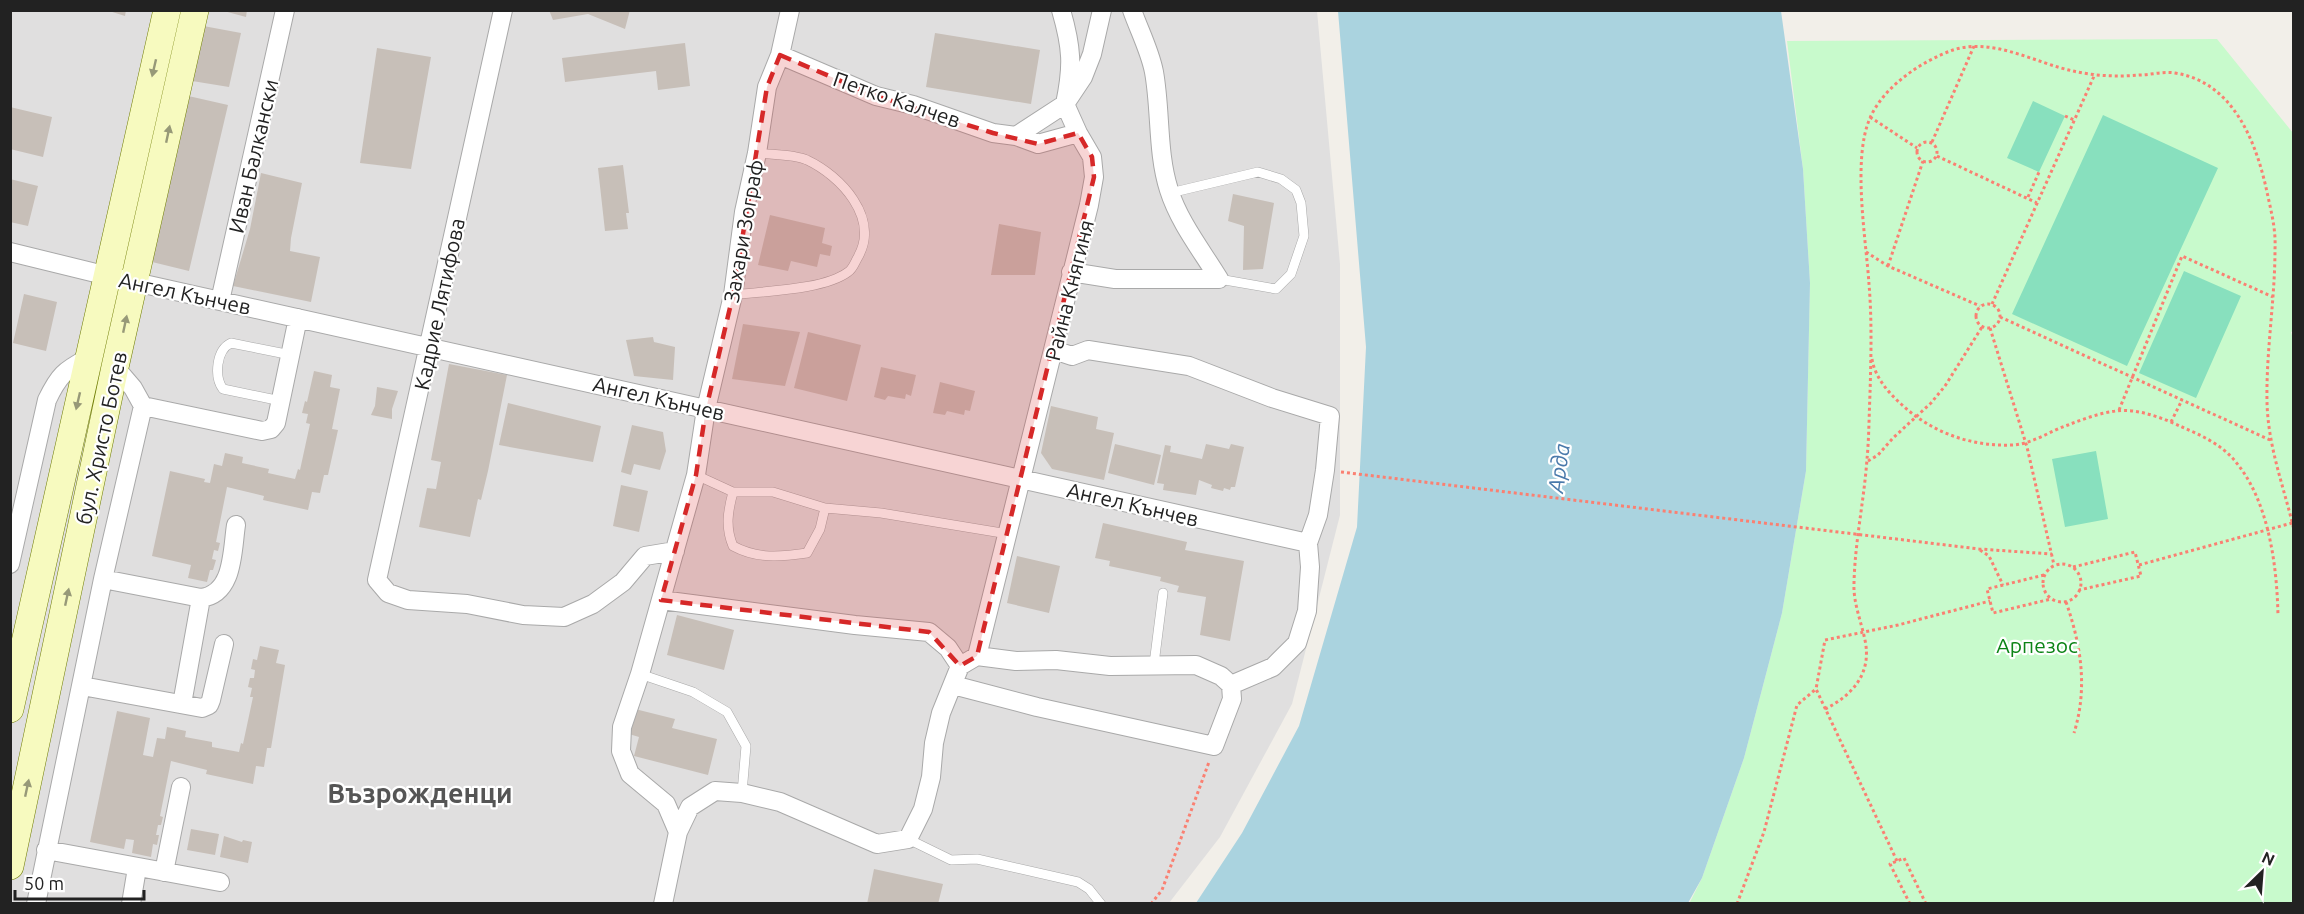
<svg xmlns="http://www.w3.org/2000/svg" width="2304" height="914" font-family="Ubuntu,sans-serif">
  <rect width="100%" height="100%" fill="#f2efe9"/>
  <!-- residential -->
  <path fill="#e0dfdf" d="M10 11H1317L1340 264V515L1292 704 1220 837 1169 903H11Z"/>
  <!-- park -->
  <path fill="#c8facc" d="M2217 39 2293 133 2294 331 2291 332 2294 342 2293 903 1689 904 1702 878 1744 758 1782 613 1806 471 1810 283 1803 169 1787 41Z"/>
  <!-- pitch -->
  <path fill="#88e0be" d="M2033 101 2065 116 2039 172 2007 158Z
    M2103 115 2218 168 2127 366 2012 314Z
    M2184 271 2241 296 2196 398 2139 373Z
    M2096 451 2108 519 2065 527 2052 459Z"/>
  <!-- water -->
  <path fill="#aad3df" d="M1338 11H1781L1803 169 1810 283 1806 471 1782 613 1744 758 1702 878 1688 903H1196L1242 833 1299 726 1357 527 1366 347Z"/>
  <!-- building -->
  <path fill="#c7bfb8" d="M106 10H126L125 16Z
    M220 10H247L246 17Z
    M549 10H630L625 29 588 14 553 20Z
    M198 25 241 33 229 87 186 80Z
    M935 33 1040 50 1031 104 926 87Z
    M685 43 690 86 658 90 656 71 565 82 562 58Z
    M377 48 431 57 411 169 360 163Z
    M184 95 228 105 189 271 144 260Z
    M10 107 52 117 43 157 10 149Z
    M623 165 629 213H626L628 229 605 231 598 168Z
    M261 173 302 183 291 238 290 251 320 257 311 302 233 286 250 229Z
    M10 179 38 186 28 226 10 222Z
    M1233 194 1274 203 1263 269 1243 270 1244 226 1228 221Z
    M770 215 825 228 822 243 832 246 830 256 820 254 817 267 791 261 788 271 758 265Z
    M999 224 1041 232 1035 275H991Z
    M24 294 57 302 46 351 13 343Z
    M743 324 800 332 785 386 732 379Z
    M808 332 861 345 847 401 794 388Z
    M653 337 654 342 675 347 673 380 634 376 626 340Z
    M449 364 507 375 488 471 481 500 478 499 470 537 419 527 427 488 436 489 441 462 431 460Z
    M881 367 916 375 911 396 906 394 905 399 888 396 885 400 874 397Z
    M314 371 332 375 330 387 340 389 332 429 338 430 328 475H324L320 493 312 492 308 510 263 500 264 496 227 487 216 542 220 543 218 551 214 550 212 559 216 560 213 570H210L207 582 188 578 191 565 152 556 170 471 205 479 204 482 210 483 214 464 222 466 225 453 243 457 242 463 269 469 268 473 295 479 298 469 300 470 310 424 306 423 308 414 302 413 305 401 307 402Z
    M940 382 975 391 970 411 965 410 964 415 947 411 945 415 933 413Z
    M377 387 398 391 392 409V419L371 415 375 406Z
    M508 403 601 426 593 462 499 445Z
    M1051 406 1098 417 1096 429 1114 433 1104 480 1052 469 1041 453Z
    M632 425 663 432 666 451 660 470 634 464 631 475 621 472Z
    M1115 444 1161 455 1154 485 1108 473Z
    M1206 444 1229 449 1231 444 1244 447 1235 487H1231L1230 490 1224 488 1223 491 1211 488 1212 485 1199 480 1196 495 1163 490 1164 484 1157 483 1165 445 1171 446 1170 452 1202 459Z
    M621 485 648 491 639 532 613 526Z
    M1103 523 1187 542 1185 550 1244 561 1230 641 1200 635 1206 597 1177 592 1179 586 1160 581 1161 577 1109 566 1110 561 1095 558Z
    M1017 556 1060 566 1049 613 1007 603Z
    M677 615 734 630 724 670 667 655Z
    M260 646 279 650 276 663 285 665 271 748H267L264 767 256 766 253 784 206 774 207 770 171 761 160 816 163 817 161 825H158L156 835H159L157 845 153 844 151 857 132 853 134 840 126 839 124 849 90 842 117 711 150 718 143 755 153 757 157 738 165 739 167 727 186 731 185 737 212 742V747L239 752 241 743 243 744 253 697H250L252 688 248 687 250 678H254L255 670 251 669 253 659 257 660Z
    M635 709 675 719 672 728 717 739 708 775 634 756 639 737 629 734Z
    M191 829 219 834 215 855 187 850Z
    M224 836 242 842 243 840 252 842 248 863 220 857Z
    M874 869 943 884 938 904H867Z"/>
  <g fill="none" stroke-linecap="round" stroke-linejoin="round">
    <!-- service casing -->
    <g stroke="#a9a9a9" stroke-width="10">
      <path id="service" d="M1170 193 1258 172 1281 179 1296 190 1301 203 1304 236 1291 274 1276 289 1219 279
        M733 295C764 291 824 290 848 272 853 269 855 262 858 257 880 218 841 176 807 160 793 154 772 155 757 153
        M281 401 223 389C214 377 216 350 231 343L291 355
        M696 475 733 492H773L825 508 881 513 1008 534
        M733 492C728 511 725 527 733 546 757 559 780 557 807 553L820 529 825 508
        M1154 664 1163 593
        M640 674 693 692 727 712 746 746 742 793
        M908 839 951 860 977 859 1078 882 1089 889 1101 904"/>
    </g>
    <!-- minor casing -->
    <g stroke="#a9a9a9" stroke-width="20">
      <path id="minor" d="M503 10 377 580 388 593 408 600 467 604 523 615 564 617 593 604 623 582 645 556 675 551
        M1132 10C1139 30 1150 51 1154 72 1161 111 1157 153 1169 190 1179 222 1202 251 1219 279
        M780 55 876 96 913 105 993 133 1016 136 1038 144 1078 133
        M1016 136 1065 104C1073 66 1072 48 1061 10
        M10 252 108 276 1308 543
        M1071 272 1115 279H1219
        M220 301 285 10
        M1054 350 1072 356 1088 350 1189 366 1272 398 1330 416 1325 470 1318 515 1308 543 1310 567 1307 611 1297 643 1273 667 1231 685
        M143 406 262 431 271 429 276 423 298 318
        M10 564 47 400C59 375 64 371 88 358
        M103 579 201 598C234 594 232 551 236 525
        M661 600 855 625 929 632 948 648 960 666
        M953 685 1037 707 1214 746 1232 699 1231 685 1221 676 1196 665 1110 666 1056 660 1016 661 977 656
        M82 686 202 708 209 705 211 700 224 644
        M182 704 201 598
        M678 832 666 804 630 774 621 751 622 727 640 674 696 475 706 409 733 295 744 212 757 153 767 87 780 55 790 10
        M46 850 220 882
        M164 872 181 787
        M36 904 103 579 143 406 133 388 115 367
        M131 904 137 868
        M663 904 678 832 690 807 715 791 742 793 780 802 877 844 908 839 923 809 931 777 934 743 941 713 960 666 977 656 1089 205 1094 177 1092 157 1078 133 1065 104 1083 77 1092 54 1102 10"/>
    </g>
    <!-- secondary casing -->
    <g stroke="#707d05" stroke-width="28">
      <path id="secondary" d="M10 709 167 10
        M10 866 115 367 195 10"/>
    </g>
    <!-- path -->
    <path stroke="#fa8072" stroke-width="3" stroke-dasharray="3 3" stroke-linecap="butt" d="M2065 116 2074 120
      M1870 117 1917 148
      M1917 152a10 10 0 1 1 20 0a10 10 0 1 1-20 0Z
      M1932 142 1974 46
      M1937 156 2037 203
      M2028 197 2039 172
      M1866 252 1888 266 1980 306
      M1888 266 1923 161
      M1976 316a12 12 0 1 1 24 0a12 12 0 1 1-24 0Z
      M1992 304 2095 74
      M2000 317 2270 440
      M1990 328 2027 447 2054 565
      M1872 359C1875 377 1887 391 1901 404 1931 432 1971 447 2013 445 2032 444 2050 431 2068 425 2083 419 2100 413 2116 411 2137 408 2163 418 2182 427 2201 435 2222 445 2235 461 2269 501 2277 566 2278 616
      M2119 410 2182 256 2273 297
      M2171 422 2182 400
      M1868 461 1878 455 1893 438 1931 403 1945 386 1982 327
      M1341 472 1979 549 2052 554
      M1980 550 1989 556 2003 585
      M2043 583a19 19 0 1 1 38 0a19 19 0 1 1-38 0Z
      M2139 565 2292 523
      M2073 567 2135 552 2141 576 2079 590
      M2044 575 1987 589 1993 613 2051 599
      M2066 602C2081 645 2088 688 2074 733
      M1825 709C1853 695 1872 673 1865 640 1861 621 1853 602 1854 583 1855 541 1864 501 1867 459 1869 438 1869 416 1870 394 1871 358 1872 320 1869 284 1866 239 1852 159 1870 118 1884 86 1922 61 1953 50 1993 37 2035 63 2073 71 2094 76 2118 77 2139 75 2151 75 2163 71 2175 73 2233 82 2256 141 2267 192 2271 211 2276 229 2275 249 2275 300 2266 351 2267 402 2268 447 2284 487 2294 530
      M1897 861 1816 689 1825 640 1898 625 1990 601
      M1151 904 1162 890 1209 762
      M1737 904 1764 832 1797 705 1816 689
      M1910 904 1890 864 1904 858 1926 904"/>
    <!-- service -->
    <use href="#service" stroke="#fff" stroke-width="9"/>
    <!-- minor -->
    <use href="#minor" stroke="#fff" stroke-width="18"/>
    <!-- secondary -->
    <use href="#secondary" stroke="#f7fabf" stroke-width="27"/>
  </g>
  <!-- one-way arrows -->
  <defs><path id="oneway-solid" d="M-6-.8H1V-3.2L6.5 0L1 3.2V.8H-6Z" transform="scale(1.5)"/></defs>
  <g fill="#979978">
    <use href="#oneway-solid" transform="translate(154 68) rotate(103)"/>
    <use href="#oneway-solid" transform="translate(168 134) rotate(-78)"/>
    <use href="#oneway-solid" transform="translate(125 324) rotate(-78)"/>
    <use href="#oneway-solid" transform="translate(78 401) rotate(103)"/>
    <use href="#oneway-solid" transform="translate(67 597) rotate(-78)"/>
    <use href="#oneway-solid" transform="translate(27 788) rotate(-78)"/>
  </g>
  <!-- marked area -->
  <path fill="#d62828" fill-opacity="0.2" stroke="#d62828" stroke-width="4.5" stroke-dasharray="12 8" stroke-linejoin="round" d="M780 55 876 96 993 133 1038 144 1078 133 1092 157 1094 177 977 656 960 666 929 632 661 600 696 475 706 409 733 295 767 87Z"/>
  <g text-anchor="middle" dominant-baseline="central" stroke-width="4.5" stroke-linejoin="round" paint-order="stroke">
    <!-- street labels -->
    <g font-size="21" fill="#222" stroke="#fff">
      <text transform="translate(897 99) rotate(19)">Петко Калчев</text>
      <text transform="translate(253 156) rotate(-77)">Иван Балкански</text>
      <text transform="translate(743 231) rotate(-80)">Захари Зограф</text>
      <text transform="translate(1069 290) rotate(-76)">Райна Княгиня</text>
      <text transform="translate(185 293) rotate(12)">Ангел Кънчев</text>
      <text transform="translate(439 304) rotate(-78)">Кадрие Лятифова</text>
      <text transform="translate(659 398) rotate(13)">Ангел Кънчев</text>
      <text transform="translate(101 438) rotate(-78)">бул. Христо Ботев</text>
      <text transform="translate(1133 504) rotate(13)">Ангел Кънчев</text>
    </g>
    <!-- park labels -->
    <g font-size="21" fill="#0c8416" stroke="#fff">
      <text x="2037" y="645">Арпезос</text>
    </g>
    <!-- water labels -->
    <g font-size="22" font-style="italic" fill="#4a7aab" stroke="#fff">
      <text transform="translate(1558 468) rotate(-82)">Арда</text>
    </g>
    <!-- district labels -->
    <g font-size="27" font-weight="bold" fill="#555" stroke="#fff">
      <text x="420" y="793">Възрожденци</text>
    </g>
  </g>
  <!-- border -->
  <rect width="2304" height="914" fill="none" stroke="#222222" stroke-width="24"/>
  <!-- north arrow -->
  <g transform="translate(2262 872) rotate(25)" stroke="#ffffff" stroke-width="4.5" paint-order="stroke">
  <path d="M0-4.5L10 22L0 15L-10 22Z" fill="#222222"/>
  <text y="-9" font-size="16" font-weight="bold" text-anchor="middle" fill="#222222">N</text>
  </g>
  <!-- scale -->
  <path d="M15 890v9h129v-9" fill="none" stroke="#222222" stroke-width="3"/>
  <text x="24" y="890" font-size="18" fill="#222222" stroke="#ffffff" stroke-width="4.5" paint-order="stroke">50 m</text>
</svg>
